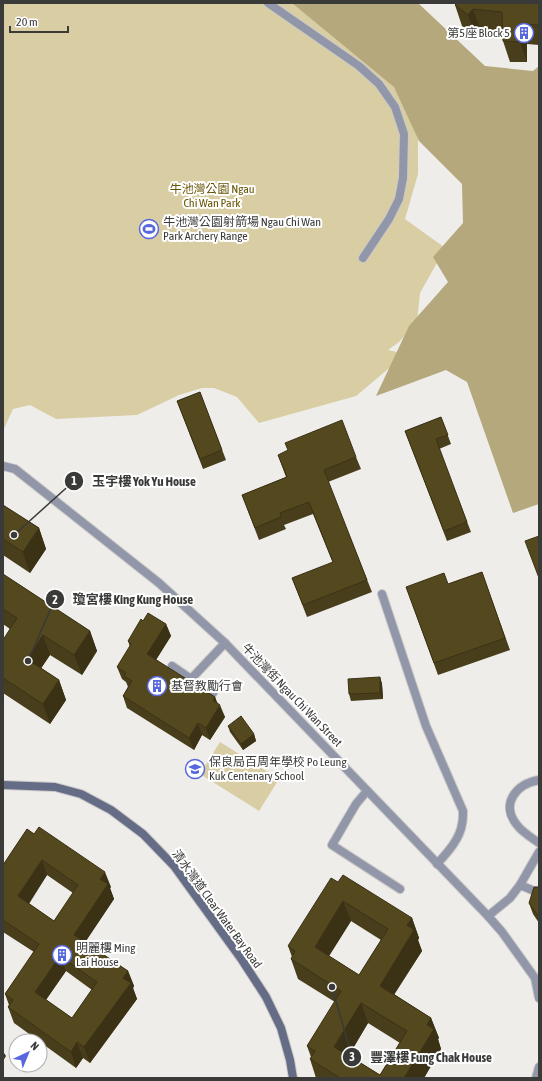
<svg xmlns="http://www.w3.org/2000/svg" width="542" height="1081" font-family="'Asap Condensed','Noto Sans TC',sans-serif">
  <rect width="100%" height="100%" fill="#eeedea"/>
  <!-- green -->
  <path fill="#d9cda4" d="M3 3H305L349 32 406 102 418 139V174L405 219 448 250 438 261 420 293 417 322 399 342 388 350 406 354 356 396 259 423 237 397 214 388H202L179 395 137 415 56 419 30 405 13 409 3 431Z
    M220 742 279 779 259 811 200 774Z"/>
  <!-- forest -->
  <path fill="#b5a87d" d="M292 3H418L485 66 533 71 539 66V504L513 513 467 382 446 370 376 396 409 326 448 282 433 257 463 223 462 184 419 141 394 87Z"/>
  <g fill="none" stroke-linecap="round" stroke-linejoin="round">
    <!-- lane casing -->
    <g stroke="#cac9c7" stroke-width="10">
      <path id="lane" d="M268 3 359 66 379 84 395 107 404 134 403 178 399 199 389 219 363 258
        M382 594 426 726 463 811C463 815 463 820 462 824 460 839 447 853 437 864
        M172 666 191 679 225 643
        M191 679 213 693
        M539 780C516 784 500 804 517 825 522 832 532 838 539 843
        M367 791 356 804 332 845 400 889
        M520 885 539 893
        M488 916 510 898 520 885 539 852"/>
    </g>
    <!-- street casing -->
    <g stroke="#cac9c7" stroke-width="10">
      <path id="street" d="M3 466 15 469 159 583 225 643 488 916 502 932 535 978 539 998
        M536 1078 539 1067"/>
    </g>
    <!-- secondary casing -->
    <g stroke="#cac9c7" stroke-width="10">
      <path id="secondary" d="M3 785 55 787 81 794 111 810 143 834 174 866 242 960 266 997 281 1028 290 1060 293 1078"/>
    </g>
    <!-- lane -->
    <use href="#lane" stroke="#9196a8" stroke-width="8"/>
    <!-- street -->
    <use href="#street" stroke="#9196a8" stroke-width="8"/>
    <!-- secondary -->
    <use href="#secondary" stroke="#656c85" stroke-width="8"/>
  </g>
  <!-- wall -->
  <path fill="#483e1b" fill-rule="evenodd" d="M539 3V45L527 44V62H510L503 41 502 31 480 29 475 35 462 26 455 5Z
    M200 392 226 460 203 469 177 401Z
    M441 417 451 444 439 449 471 532 447 541 405 431Z
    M278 455 356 457 361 469 328 482 372 592 307 617 292 578 333 563 313 514 284 525 286 529 259 540 242 495 286 477Z
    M3 505 39 528 46 549 30 573 3 555Z
    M482 572 510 650 438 675 406 587 448 584Z
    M3 574 90 631 97 651 82 675 50 655 41 668 59 680 66 700 50 724 3 693V640L10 629 3 624Z
    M143 621 166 624 171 636 156 660 215 697 217 703 225 717 210 740 202 735 194 750 127 708 123 696 128 687 126 682 122 679 117 667 130 647 128 641Z
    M380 677 382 684 383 699 351 701 349 694Z
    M228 726 254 734 256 741 243 750 230 732Z
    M27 829 111 887 110 888 114 899 85 942 128 971 134 986 133 988 137 999 90 1063 83 1058 76 1068 40 1042V1041H39L14 1023 8 1007 9 1005 5 994 34 952 3 932V865ZM47 875 73 893 54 921 29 904ZM66 971 92 990 72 1018 46 1000Z
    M338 882 412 918 419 938 418 940 422 951 394 994 431 1018 439 1038 438 1039 441 1049 424 1078H316L310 1059 311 1057 307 1046 335 1002 298 979 291 959 292 957 288 946ZM351 921 381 940 359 975 329 956ZM368 1023 400 1043 380 1075 349 1055Z
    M539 885V923L533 914 529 903Z"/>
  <!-- shaded-wall -->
  <path fill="#3b3216" d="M473 9 480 29 475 35 468 15Z
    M520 24 527 44V62L520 42Z
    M39 528 46 549 30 573 23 552Z
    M166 624 171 636 152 666 147 654Z
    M90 631 97 651 82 675 74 655Z
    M43 635 50 655 34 679 27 659Z
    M380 677 382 684 383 699 380 693Z
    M59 680 66 700 50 724 43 704Z
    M215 697 219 707 220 705 225 717 210 740 206 728 213 700Z
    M198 723 202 735 194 750 189 738Z
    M254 734 256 741 243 750 241 744Z
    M42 860 47 875 23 912 18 896Z
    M105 872 111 887 110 888 114 899 80 950 74 935 100 879Z
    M343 901 351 921 322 967 315 947Z
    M412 918 419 938 418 940 422 951 387 1006 380 986 407 925Z
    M60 956 66 971 40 1008 35 992Z
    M128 971 134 986 133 988 137 999 90 1063 84 1047 123 978Z
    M361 1003 368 1023 342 1067 334 1047Z
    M431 1018 439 1038 438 1039 441 1049 424 1078H404L427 1025Z
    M77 1042 83 1058 76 1068 71 1052Z
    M4 1053 6 1056 3 1061V1055Z"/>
  <!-- building -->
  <path fill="#54481f" stroke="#3b3216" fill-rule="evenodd" d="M457 3H539V25L520 24V42L503 41 502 12 473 9 468 15 455 5Z
    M200 392 222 450 200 459 177 401Z
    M441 417 448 435 436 439 467 522 444 531 405 431Z
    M342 420 356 457 324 470 367 580 303 605 292 578 333 562 309 502 280 513 281 517 255 528 242 495 287 477 278 455 288 450 285 443Z
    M3 505 39 528 23 552 3 539Z
    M539 536V578L525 541Z
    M482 572 505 638 434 663 406 587 444 573 448 584Z
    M3 574 90 631 74 655 43 635 27 659 59 680 43 704 3 678V640L17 618 3 609Z
    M148 613 166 624 147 654 215 697 213 700 220 705 206 728 198 723 189 738 123 696 132 681 124 676 126 673 117 667 131 644 128 641 141 619 143 621Z
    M380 677V693L349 694 348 679Z
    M241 716 254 734 241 744 228 726Z
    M39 827 105 872 100 879 108 884 74 935 128 971 123 978 131 983 84 1047 77 1042 71 1052 8 1007 13 1000 5 994 39 944 3 920V865L27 829 34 834ZM42 860 78 885 54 921 18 896ZM60 956 97 982 72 1018 35 992Z
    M343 875 412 918 407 925 414 930 380 986 431 1018 427 1025 434 1029 404 1078H340L310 1059 315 1051 307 1046 341 991 291 959 295 951 288 946 331 878 338 882ZM343 901 388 929 359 975 315 947ZM361 1003 407 1031 380 1075 334 1047Z
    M539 885V917L529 903 534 887H538Z"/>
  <!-- icons -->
  <defs>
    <g id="building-ring" transform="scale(1)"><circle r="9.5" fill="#fff" stroke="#5768df" stroke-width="1.5"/><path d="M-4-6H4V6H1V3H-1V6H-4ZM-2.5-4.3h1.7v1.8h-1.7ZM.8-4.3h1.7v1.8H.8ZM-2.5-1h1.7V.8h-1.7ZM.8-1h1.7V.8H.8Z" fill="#5768df"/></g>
    <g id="stadium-ring" transform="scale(1)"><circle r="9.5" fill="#fff" stroke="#5768df" stroke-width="1.5"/><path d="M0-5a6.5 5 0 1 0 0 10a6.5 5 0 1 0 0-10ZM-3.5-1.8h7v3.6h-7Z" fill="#5768df"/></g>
    <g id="school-ring" transform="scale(1)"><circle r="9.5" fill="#fff" stroke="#5768df" stroke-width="1.5"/><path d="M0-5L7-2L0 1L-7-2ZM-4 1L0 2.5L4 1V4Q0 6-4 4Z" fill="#5768df"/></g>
  </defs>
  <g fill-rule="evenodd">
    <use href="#building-ring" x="524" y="33"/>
    <use href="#stadium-ring" x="149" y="229"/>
    <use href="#building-ring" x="157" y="686"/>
    <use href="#school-ring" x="195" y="769"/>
    <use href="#building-ring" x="62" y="955"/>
  </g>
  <g text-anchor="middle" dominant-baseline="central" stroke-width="4" stroke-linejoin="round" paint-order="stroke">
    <!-- poi labels -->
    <g font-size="12" fill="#3a3a39" stroke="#fff" text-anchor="start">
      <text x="510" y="33" text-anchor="end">第5座 Block 5</text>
      <text x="163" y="222">牛池灣公園射箭場 Ngau Chi Wan<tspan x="163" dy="14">Park Archery Range</tspan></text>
      <text x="171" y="686">基督教勵行會</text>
      <text x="209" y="762">保良局百周年學校 Po Leung<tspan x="209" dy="14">Kuk Centenary School</tspan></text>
      <text x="76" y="948">明麗樓 Ming<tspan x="76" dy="14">Lai House</tspan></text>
    </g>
    <!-- park labels -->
    <g font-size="12" fill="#675405" stroke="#fff">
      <text x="212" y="189">牛池灣公園 Ngau<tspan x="212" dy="14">Chi Wan Park</tspan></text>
    </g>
    <!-- street labels -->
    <g font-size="12" fill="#3a3a39" stroke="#fff">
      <text transform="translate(292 695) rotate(46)">牛池灣街 Ngau Chi Wan Street</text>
      <text transform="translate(217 909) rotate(54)">清水灣道 Clear Water Bay Road</text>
    </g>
  </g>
  <!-- callouts -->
  <path fill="none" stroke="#3a3a39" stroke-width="1.5" d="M14 535L74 481M28 661L55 599M332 987L352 1057"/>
  <g fill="#3a3a39" stroke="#fff" stroke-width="1.5">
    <circle cx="14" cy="535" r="4"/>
    <circle cx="28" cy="661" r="4"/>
    <circle cx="332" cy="987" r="4"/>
    <circle cx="74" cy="481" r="10"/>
    <circle cx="55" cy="599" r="10"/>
    <circle cx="352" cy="1057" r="10"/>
  </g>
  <g font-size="12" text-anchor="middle" font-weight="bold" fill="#fff">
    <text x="74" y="485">1</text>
    <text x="55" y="604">2</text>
    <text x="352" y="1061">3</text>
  </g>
  <g font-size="13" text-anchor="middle" font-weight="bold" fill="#3a3a39" stroke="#fff" stroke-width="4" stroke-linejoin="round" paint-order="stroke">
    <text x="144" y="486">玉宇樓 Yok Yu House</text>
    <text x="133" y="604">瓊宮樓 King Kung House</text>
    <text x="431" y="1062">豐澤樓 Fung Chak House</text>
  </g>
  <!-- border -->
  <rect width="542" height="1081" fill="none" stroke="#3a3a39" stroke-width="8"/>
  <!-- north arrow -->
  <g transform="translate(28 1053) rotate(44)"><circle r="19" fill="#ffffff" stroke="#b0b0b0"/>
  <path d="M0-3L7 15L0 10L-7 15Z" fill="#5768df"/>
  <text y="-6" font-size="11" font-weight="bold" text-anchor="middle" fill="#3a3a39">N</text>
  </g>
  <!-- scale -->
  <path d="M10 26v6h58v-6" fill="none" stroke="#3a3a39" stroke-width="2"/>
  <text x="16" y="26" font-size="12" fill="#3a3a39" stroke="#ffffff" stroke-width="3" paint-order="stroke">20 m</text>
</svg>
